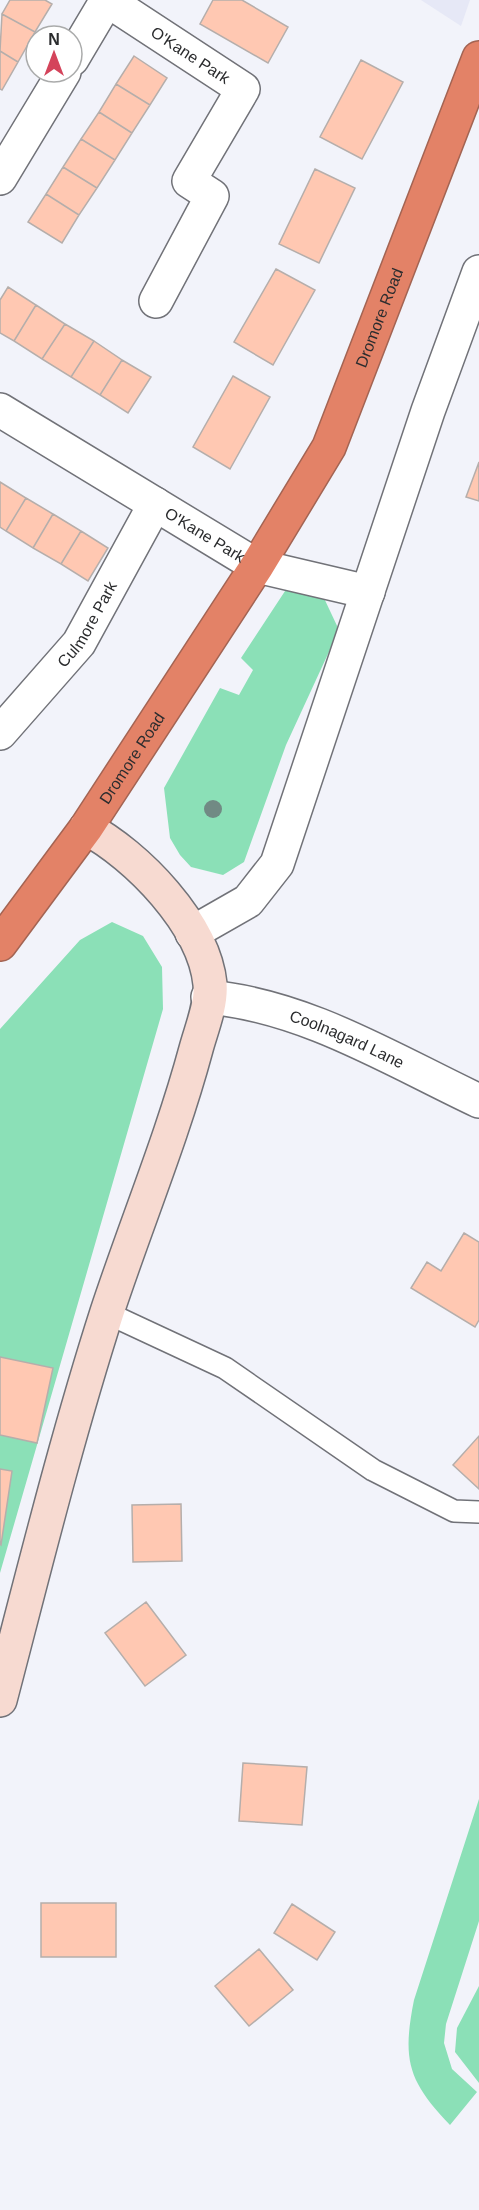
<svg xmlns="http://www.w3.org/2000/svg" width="479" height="2210" font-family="Helvetica,sans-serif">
  <rect width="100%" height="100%" fill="#f2f3fa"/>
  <!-- built -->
  <path fill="#e6e8f6" d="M421 0H470L461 26Z"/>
  <!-- green -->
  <path fill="#8be0b7" d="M289 585 323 596 339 630 286 745 244 862 223 875 191 867 180 855 170 838 164 788 220 688 239 695 253 670 241 658Z
    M112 922 143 936 162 967 163 1009 0 1573V1029L80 940Z
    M479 1799V1921L446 2024 444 2043 452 2069 477 2092 450 2125C408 2081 402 2060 414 2000Z
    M479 1986V2083L455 2052 457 2028Z"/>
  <!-- building -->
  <path fill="#ffc8b2" stroke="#b5aeab" stroke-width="1.5" d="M10 0H45L52 4 35 32 2 14Z
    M213 0H242L288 27 268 63 200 24Z
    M2 14 35 32 18 62 0 51Z
    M0 51 18 62 2 90 0 89Z
    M134 56 167 78 150 105 116 84Z
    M361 60 403 82 362 159 320 137Z
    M116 84 150 105 132 133 99 112Z
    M99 112 132 133 115 160 81 139Z
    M81 139 115 160 97 188 63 167Z
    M63 167 97 188 79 215 46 194Z
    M315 169 355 188 319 263 279 244Z
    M46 194 79 215 62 243 28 222Z
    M276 269 315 290 273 365 234 342Z
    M8 287 36 305 14 341 0 333V300Z
    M36 305 65 324 42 359 14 341Z
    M65 324 94 341 71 377 42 359Z
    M94 341 122 360 100 395 71 377Z
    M122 360 151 377 128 413 100 395Z
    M233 376 270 397 230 469 193 447Z
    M479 462V501L466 497Z
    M0 482 26 498 6 531 0 527Z
    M26 498 53 514 33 548 6 531Z
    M53 514 81 531 61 564 33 548Z
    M81 531 108 548 88 581 61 564Z
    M464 1233 479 1242V1320L475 1327 411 1288 427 1262 441 1271Z
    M0 1357 53 1368 37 1443 0 1435Z
    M479 1436V1489L453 1465Z
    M0 1469 12 1471 1 1545 0 1544Z
    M181 1504 182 1561 133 1562 132 1505Z
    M146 1602 186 1655 145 1686 105 1633Z
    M243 1763 307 1767 302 1825 239 1821Z
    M41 1903H116V1957H41Z
    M292 1904 335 1932 317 1960 274 1933Z
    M259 1949 293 1990 249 2026 215 1986Z"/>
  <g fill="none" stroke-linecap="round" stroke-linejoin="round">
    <!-- lane casing -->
    <g stroke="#717278" stroke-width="24">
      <path id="lane" d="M107 1313 225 1368 373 1470 454 1511 479 1512"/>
    </g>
    <!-- street casing -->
    <g stroke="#717278" stroke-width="36">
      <g id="street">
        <path id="s1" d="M107 0 243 89 189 181 212 196 156 301"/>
        <path d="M72 59 107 0"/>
        <path d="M0 178 64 72"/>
        <path id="s2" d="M0 410 257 566 368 592"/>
        <path id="s3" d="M0 733 79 643 155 504"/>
        <path d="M192 933 248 901 277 864 428 411 479 272"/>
        <path id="s4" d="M208 997C306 1006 392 1060 479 1101"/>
      </g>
    </g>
    <!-- secondary casing -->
    <g stroke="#717278" stroke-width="36">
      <path id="secondary" d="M0 1700C34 1570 66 1440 107 1312 136 1224 172 1138 196 1049 201 1030 212 1004 210 984 204 924 137 855 86 828"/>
    </g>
    <!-- highway casing -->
    <g stroke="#a36453" stroke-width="36">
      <g id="highway">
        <path id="s5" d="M0 944 86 828 257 566 329 447 479 58"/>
      </g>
    </g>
    <!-- lane -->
    <use href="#lane" stroke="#fff" stroke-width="21"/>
    <!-- street -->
    <use href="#street" stroke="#fff" stroke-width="33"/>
    <!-- secondary -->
    <use href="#secondary" stroke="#f7dad1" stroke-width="33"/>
    <!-- highway -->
    <use href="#highway" stroke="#e38267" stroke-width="33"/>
  </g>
  <!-- trees -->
  <circle fill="#718a84" cx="213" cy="809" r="9"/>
  <g text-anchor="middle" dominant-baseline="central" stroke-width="6" stroke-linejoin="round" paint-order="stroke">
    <!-- street labels -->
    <g font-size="16" fill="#2b2c2e" stroke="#fff">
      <text stroke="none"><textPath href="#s1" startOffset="100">O'Kane Park</textPath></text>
      <text stroke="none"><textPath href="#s5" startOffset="735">Dromore Road</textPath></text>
      <text stroke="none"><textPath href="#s2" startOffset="240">O'Kane Park</textPath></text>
      <text stroke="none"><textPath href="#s3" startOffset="140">Culmore Park</textPath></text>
      <text stroke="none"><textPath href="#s5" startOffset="228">Dromore Road</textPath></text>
      <text stroke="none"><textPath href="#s4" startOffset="146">Coolnagard Lane</textPath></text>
    </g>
  </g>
  <!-- north arrow -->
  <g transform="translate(54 54)"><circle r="28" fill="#ffffff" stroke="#aaabab" stroke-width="1.5"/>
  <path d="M0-4.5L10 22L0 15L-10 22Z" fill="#d4445b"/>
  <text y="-9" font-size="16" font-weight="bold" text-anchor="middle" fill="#2b2c2e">N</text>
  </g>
</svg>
